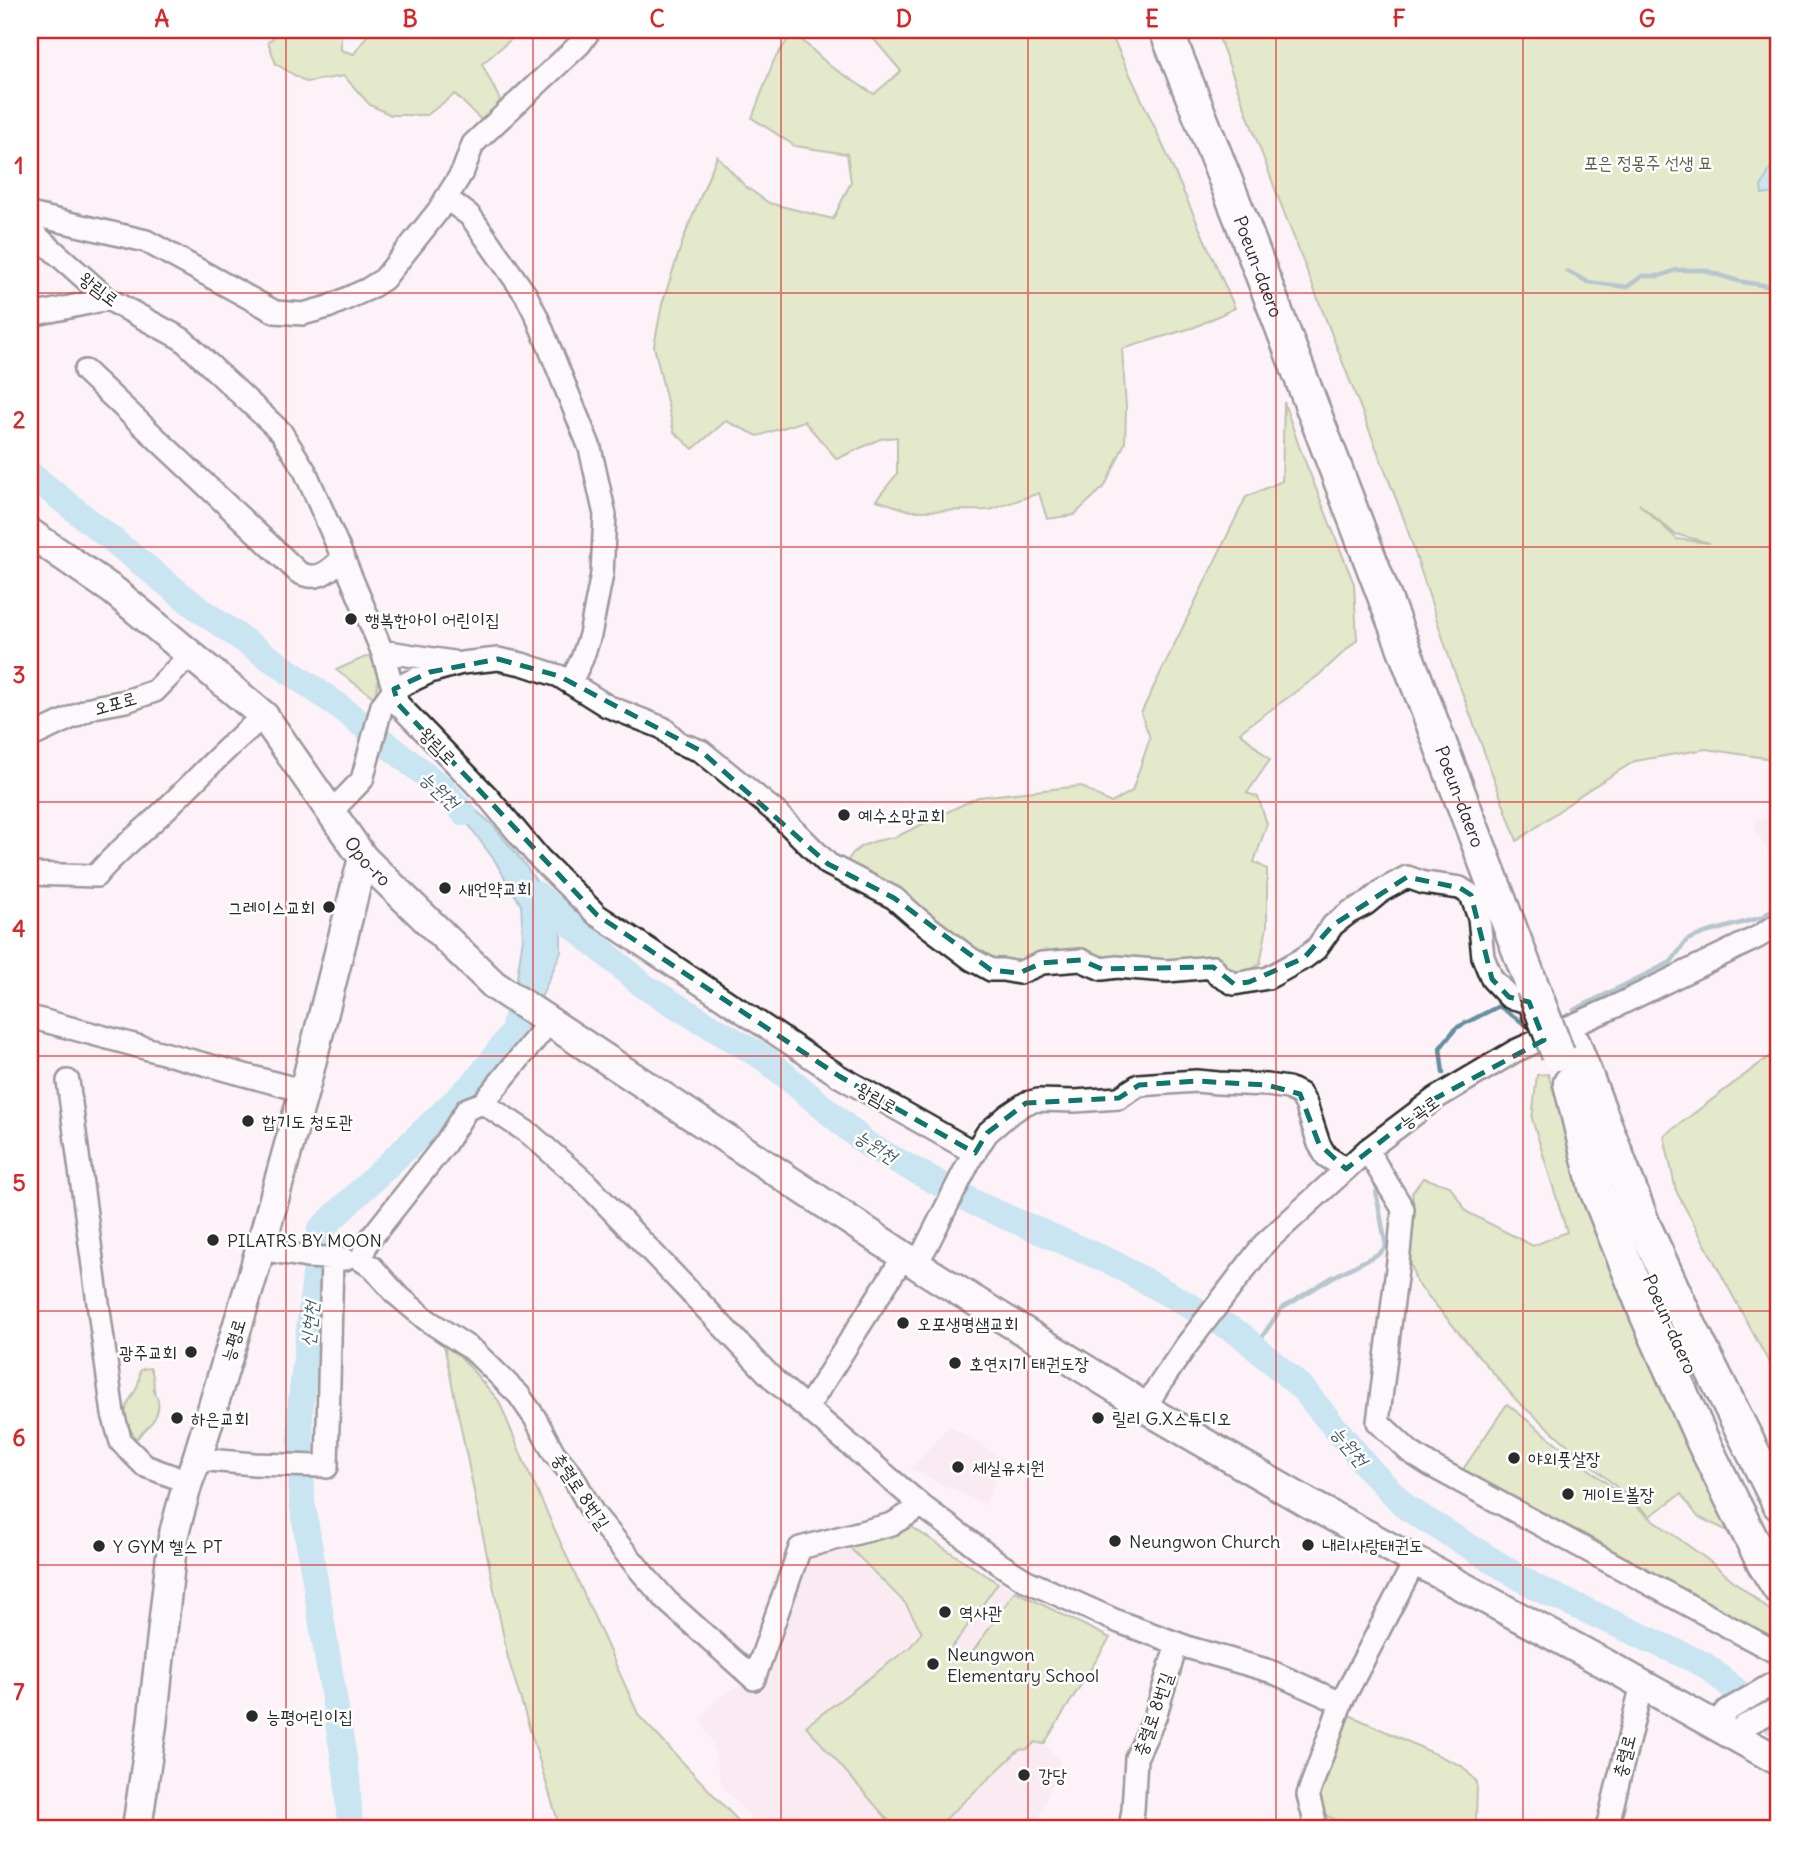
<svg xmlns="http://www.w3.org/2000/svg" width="1809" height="1858" font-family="Delius,'Poor Story',sans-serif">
  <rect width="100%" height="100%" fill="#fcf2f7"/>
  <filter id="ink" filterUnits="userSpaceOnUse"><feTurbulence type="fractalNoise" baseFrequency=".0143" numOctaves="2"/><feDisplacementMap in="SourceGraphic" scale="14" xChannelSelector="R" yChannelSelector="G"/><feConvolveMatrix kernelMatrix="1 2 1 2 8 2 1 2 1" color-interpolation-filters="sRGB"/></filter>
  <g filter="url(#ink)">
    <!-- built -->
    <path fill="#f9e2ee" d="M1756 818 1779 819V872L1755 829Z
      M949 1425 1005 1460 985 1505 911 1469Z
      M907 1524 998 1583 1110 1638 1044 1744 1061 1762 1038 1819 1032 1828H967L962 1824 957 1828H760L722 1786 714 1746 700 1718 723 1694 747 1682 750 1686 767 1678 795 1587 807 1557 827 1547Z"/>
    <!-- green -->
    <path fill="#c5dd93" stroke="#78845f" stroke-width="2" fill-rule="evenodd" d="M282 30H341V50L354 54 371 30H522L482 64 500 100 485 124 455 94 427 115H391L370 105 344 76 306 82 276 64 268 42Z
      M866 30H1109L1156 130 1235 308 1195 327 1122 349 1126 407 1125 443 1105 486 1074 515 1047 519 1039 493 990 510 911 511 876 500 897 474V437L880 439 837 459 804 421 758 436 726 421 693 449 674 432 654 346 662 304 684 237 717 156 745 186 769 203 833 219 851 182 847 154 795 146 752 118 774 60 793 32 830 66 874 94 901 71Z
      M1216 30H1779V760L1706 749 1635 761 1585 792 1517 841 1449 657 1404 519 1278 197ZM1639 504 1675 534 1710 543 1677 539Z
      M1284 402 1299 446 1354 584 1357 640 1319 675 1240 732 1270 760 1247 793 1258 797 1267 824 1254 862 1267 869V927L1260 964 1247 972 1223 973 990 965 849 871 848 860 853 853 862 846 876 841 896 837 978 797 1081 786 1111 803 1132 791 1150 738 1141 713 1246 497 1282 481Z
      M370 655 379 674 375 698 336 670Z
      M523 1023 524 1032 490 1065C497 1050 513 1038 523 1023Z
      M1779 1049V1381L1676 1191 1664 1136Z
      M1548 1074 1612 1274 1707 1476 1779 1605V1610L1726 1530 1698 1517 1681 1494 1650 1516 1517 1401 1416 1282 1407 1249 1413 1200 1412 1193 1423 1178 1450 1186 1467 1212 1533 1246 1567 1232 1532 1119 1537 1075Z
      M380 1173 382 1174 362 1194 334 1234 329 1255 318 1252 320 1230Z
      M442 1335 499 1401 525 1464 639 1716 745 1828H560L508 1658Z
      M150 1368C155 1377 153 1381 154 1390 156 1401 156 1390 158 1401 161 1417 146 1429 136 1439 110 1399 140 1404 140 1371L143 1369Z
      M1507 1404 1653 1520 1708 1560 1779 1618V1648L1588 1536 1462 1471Z
      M907 1524 998 1583 948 1653 965 1663 1015 1591 1110 1638 1044 1744 1035 1742 1028 1749 1019 1750 936 1828H895L806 1726 910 1647 922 1632 905 1603 852 1550 848 1542Z
      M1345 1713 1462 1766 1477 1782 1476 1822 1464 1828 1414 1824 1400 1828H1353L1316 1811 1314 1794Z"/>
    <!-- water -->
    <path fill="#89d4e9" stroke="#63909d" stroke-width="2" d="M1778 154 1779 194H1762L1761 187Z
      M415 767 451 789 493 825 523 862 561 917V952L540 1000 516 984 523 938 521 905 495 861 441 787Z
      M511 1013 523 1023 514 1036 507 1040 506 1033 509 1015Z"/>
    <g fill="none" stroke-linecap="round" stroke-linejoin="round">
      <!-- stream -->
      <path stroke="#63909d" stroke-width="4.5" d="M1567 271 1588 282 1627 287 1642 276H1660L1676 270H1703L1738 281 1779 288
        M1574 1010 1671 962 1687 940 1705 933 1763 917 1779 903
        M1443 1073 1440 1048 1456 1028 1499 1006 1533 1030
        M1255 1347 1281 1309 1331 1278 1380 1253 1386 1246 1376 1192"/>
      <!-- river -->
      <path stroke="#89d4e9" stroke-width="26" d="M30 474 200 610 336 704 441 787 464 813
        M536 894 645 987 767 1060 868 1145 979 1205 1113 1263 1240 1334 1303 1389 1369 1469 1407 1508 1537 1588 1705 1665 1779 1726
        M350 1828 347 1777 302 1501 300 1410 320 1230 477 1080 513 1032 518 1008"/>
      <!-- minor casing -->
      <g stroke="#2b2b2b" stroke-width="26">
        <path id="minor" d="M446 198 469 215 474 221 526 295 537 317 590 448 605 515 602 574 590 635 582 659 570 683
          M440 208 463 171 473 144 580 44 590 30
          M30 214 146 241 275 312 303 314 328 307 368 289 384 279 438 211
          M30 230 108 299 182 339 281 432 305 471 343 558 382 651 398 704 487 796 540 859 597 915 839 1076 975 1153
          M30 317 36 314 108 299
          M85 371 298 572C317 583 329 571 343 558
          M382 651 453 662
          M30 737 94 707 126 701 155 691 190 655
          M331 812 362 780 382 705 394 689 430 672 462 663 498 659 522 664 559 676 607 706 663 728 679 743 701 751 777 813 828 864 894 898 917 918 971 959 991 970H1003L1019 973 1042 963 1081 960 1102 969 1117 967 1167 971 1213 967 1218 975 1234 984 1268 978 1304 958 1316 949 1333 925 1350 912 1366 904 1383 890 1407 877 1424 883 1460 888 1471 895 1479 918 1483 957 1492 979 1509 997 1529 1002 1535 1018
          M30 874 96 876C118 849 142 833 166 809 198 778 229 744 264 716
          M30 1017 304 1091
          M550 1021 483 1103 530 1134 585 1182 775 1381 922 1506 1001 1565 1025 1580 1119 1622 1190 1648 1270 1671 1341 1703 1415 1561
          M68 1081 113 1414 121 1442 145 1466 188 1482
          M483 1103 467 1109 445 1144 367 1243 361 1260 372 1267 396 1294 427 1320 474 1351 519 1395 535 1418 554 1453 572 1475 593 1513 644 1575 667 1601 754 1679 800 1548 892 1524 922 1506
          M1367 1150 1403 1209 1399 1253 1378 1422 1410 1452 1430 1465 1779 1654
          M259 1249 307 1257 345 1259
          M916 1264 926 1247 971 1158 987 1133 1008 1115 1026 1103 1038 1100 1075 1101 1119 1098 1139 1085 1196 1081 1218 1083 1267 1085 1288 1088 1300 1094 1306 1104 1319 1144 1326 1156 1346 1169
          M807 1408 904 1256
          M1145 1408 1157 1388 1186 1346 1264 1244 1367 1150 1436 1098 1515 1051 1612 1008 1758 937 1779 924
          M197 1459 254 1464 318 1466
          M327 1467 332 1258
          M1714 1723 1728 1710 1779 1680
          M1743 1740 1742 1727 1779 1708
          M1130 1828 1133 1810 1136 1758 1155 1717 1177 1643
          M1313 1828 1314 1818 1308 1795 1341 1703
          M1607 1828 1642 1684"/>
      </g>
      <!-- major casing -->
      <g stroke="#2b2b2b" stroke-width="33">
        <g id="major">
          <path id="s1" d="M30 533 114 591 264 716 363 858 494 985 925 1270 1122 1392 1158 1416 1310 1504 1604 1663 1779 1761"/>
          <path d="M137 1828 152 1725 173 1537 188 1482 197 1459 252 1278 304 1091 363 858"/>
        </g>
      </g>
      <!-- highway casing -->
      <g stroke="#2b2b2b" stroke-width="37">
        <g id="highway">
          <path id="s2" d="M1166 30 1240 217 1533 988"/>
          <path d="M1574 1044 1643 1223 1687 1320 1779 1504"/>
          <path d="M1570 1083 1595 1187 1647 1316 1704 1444 1764 1564 1779 1588"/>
        </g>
      </g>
      <!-- minor -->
      <use href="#minor" stroke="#fff" stroke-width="21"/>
      <!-- major -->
      <use href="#major" stroke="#fff" stroke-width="28"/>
      <!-- highway -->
      <use href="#highway" stroke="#fff" stroke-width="32"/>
      <!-- highway-bridge casing -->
      <g stroke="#2b2b2b" stroke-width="37" stroke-linecap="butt">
        <path id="highway-bridge" d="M1533 988 1558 1054"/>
      </g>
      <!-- highway-bridge -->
      <use href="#highway-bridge" stroke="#fff" stroke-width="32"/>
    </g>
  </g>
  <!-- marked area -->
  <path d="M0 0H1809V1858H0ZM498 659 559 676 701 751 828 864 894 898 991 970 1019 973 1042 963 1081 960 1102 969 1213 967 1234 984 1249 982 1304 958 1333 925 1407 877 1460 888 1471 895 1492 979 1509 997 1529 1002 1544 1040 1436 1098 1346 1169 1319 1144 1300 1094 1267 1085 1196 1081 1139 1085 1119 1098 1026 1103 987 1133 975 1153 839 1076 597 915 398 704 394 689 430 672Z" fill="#fcf2f7" fill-opacity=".55" fill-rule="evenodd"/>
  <path fill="none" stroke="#0f766e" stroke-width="5" stroke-dasharray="14 9" stroke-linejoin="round" d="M498 659 559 676 701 751 828 864 894 898 991 970 1019 973 1042 963 1081 960 1102 969 1213 967 1234 984 1249 982 1304 958 1333 925 1407 877 1460 888 1471 895 1492 979 1509 997 1529 1002 1544 1040 1436 1098 1346 1169 1319 1144 1300 1094 1267 1085 1196 1081 1139 1085 1119 1098 1026 1103 987 1133 975 1153 839 1076 597 915 398 704 394 689 430 672Z"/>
  <!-- grid -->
  <path fill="none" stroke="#d62828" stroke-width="2" stroke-opacity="0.55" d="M286 30V1828M533 30V1828M781 30V1828M1028 30V1828M1276 30V1828M1523 30V1828M30 293H1779M30 547H1779M30 802H1779M30 1056H1779M30 1311H1779M30 1565H1779"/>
  <!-- markers -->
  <g fill="#2b2b2b" stroke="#fff" stroke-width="2.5">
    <circle cx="351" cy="619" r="7"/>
    <circle cx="844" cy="815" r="7"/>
    <circle cx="445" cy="888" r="7"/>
    <circle cx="329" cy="907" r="7"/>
    <circle cx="248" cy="1121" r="7"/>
    <circle cx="213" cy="1240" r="7"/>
    <circle cx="903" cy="1323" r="7"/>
    <circle cx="191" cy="1352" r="7"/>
    <circle cx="955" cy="1363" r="7"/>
    <circle cx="177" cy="1418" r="7"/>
    <circle cx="1098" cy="1418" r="7"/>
    <circle cx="1514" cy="1458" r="7"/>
    <circle cx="958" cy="1467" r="7"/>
    <circle cx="1568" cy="1494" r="7"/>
    <circle cx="1115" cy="1541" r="7"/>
    <circle cx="1308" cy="1545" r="7"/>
    <circle cx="99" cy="1546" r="7"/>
    <circle cx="945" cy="1612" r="7"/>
    <circle cx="933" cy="1664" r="7"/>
    <circle cx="252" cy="1716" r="7"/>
    <circle cx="1024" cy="1775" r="7"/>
  </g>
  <g text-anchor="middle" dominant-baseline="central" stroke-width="5" stroke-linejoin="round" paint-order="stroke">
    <!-- park labels -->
    <g font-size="18" fill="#59604a" stroke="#fff">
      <text x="1648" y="162">포은 정몽주 선생 묘</text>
    </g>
    <!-- street labels -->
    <g font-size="18" fill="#2b2b2b" stroke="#fff">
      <text stroke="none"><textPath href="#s2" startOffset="254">Poeun-daero</textPath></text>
      <text transform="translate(99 289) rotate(37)">왕림로</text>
      <text transform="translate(115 703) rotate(-16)">오포로</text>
      <text transform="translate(438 746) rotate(46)">왕림로</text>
      <text stroke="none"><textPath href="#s2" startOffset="821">Poeun-daero</textPath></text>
      <text stroke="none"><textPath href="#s1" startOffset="476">Opo-ro</textPath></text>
      <text transform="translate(877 1098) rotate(30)">왕림로</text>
      <text transform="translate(1419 1112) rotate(-36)">능곡로</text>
      <text transform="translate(1670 1324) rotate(66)">Poeun-daero</text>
      <text transform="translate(233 1340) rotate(-73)">능평로</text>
      <text transform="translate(581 1491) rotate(56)">충렬로 8번길</text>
      <text transform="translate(1153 1714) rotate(-71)">충렬로 8번길</text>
      <text transform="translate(1624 1756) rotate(-76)">충렬로</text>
    </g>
    <!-- poi labels -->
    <g font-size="18" fill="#2b2b2b" stroke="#fff" text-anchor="start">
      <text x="365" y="619">행복한아이 어린이집</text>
      <text x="858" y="815">예수소망교회</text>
      <text x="459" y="888">새언약교회</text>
      <text x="315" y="907" text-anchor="end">그레이스교회</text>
      <text x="262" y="1121">합기도 청도관</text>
      <text x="227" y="1240">PILATRS BY MOON</text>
      <text x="917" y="1323">오포생명샘교회</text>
      <text x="177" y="1352" text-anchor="end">광주교회</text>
      <text x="969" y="1363">호연지기 태권도장</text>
      <text x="191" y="1418">하은교회</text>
      <text x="1112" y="1418">릴리 G.X스튜디오</text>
      <text x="1528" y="1458">야외풋살장</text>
      <text x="972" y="1467">세실유치원</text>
      <text x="1582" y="1494">게이트볼장</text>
      <text x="1129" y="1541">Neungwon Church</text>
      <text x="1322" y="1545">내리사랑태권도</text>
      <text x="113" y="1546">Y GYM 헬스 PT</text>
      <text x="959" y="1612">역사관</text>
      <text x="947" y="1654">Neungwon<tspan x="947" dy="21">Elementary School</tspan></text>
      <text x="266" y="1716">능평어린이집</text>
      <text x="1038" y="1775">강당</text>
    </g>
    <!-- water labels -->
    <g font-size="19" font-style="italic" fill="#475e64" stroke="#fff">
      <text transform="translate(440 790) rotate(43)">능원천</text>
      <text transform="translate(876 1146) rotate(33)">능원천</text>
      <text transform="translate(309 1324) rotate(-84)">신현천</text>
      <text transform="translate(1350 1446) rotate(51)">능원천</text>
    </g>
  </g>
  <!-- margin -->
  <rect width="1809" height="1858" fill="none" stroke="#fff" stroke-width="77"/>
  <rect x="38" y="38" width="1732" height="1782" fill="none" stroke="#d62828" stroke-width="2.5"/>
  <g font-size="23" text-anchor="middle" font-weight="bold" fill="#d62828">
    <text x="162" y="27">A</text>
    <text x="410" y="27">B</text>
    <text x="657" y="27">C</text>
    <text x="904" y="27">D</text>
    <text x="1152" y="27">E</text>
    <text x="1399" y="27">F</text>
    <text x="1647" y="27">G</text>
    <text x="19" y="174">1</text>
    <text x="19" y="428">2</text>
    <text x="19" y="683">3</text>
    <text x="19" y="937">4</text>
    <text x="19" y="1191">5</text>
    <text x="19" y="1446">6</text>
    <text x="19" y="1700">7</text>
  </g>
</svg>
